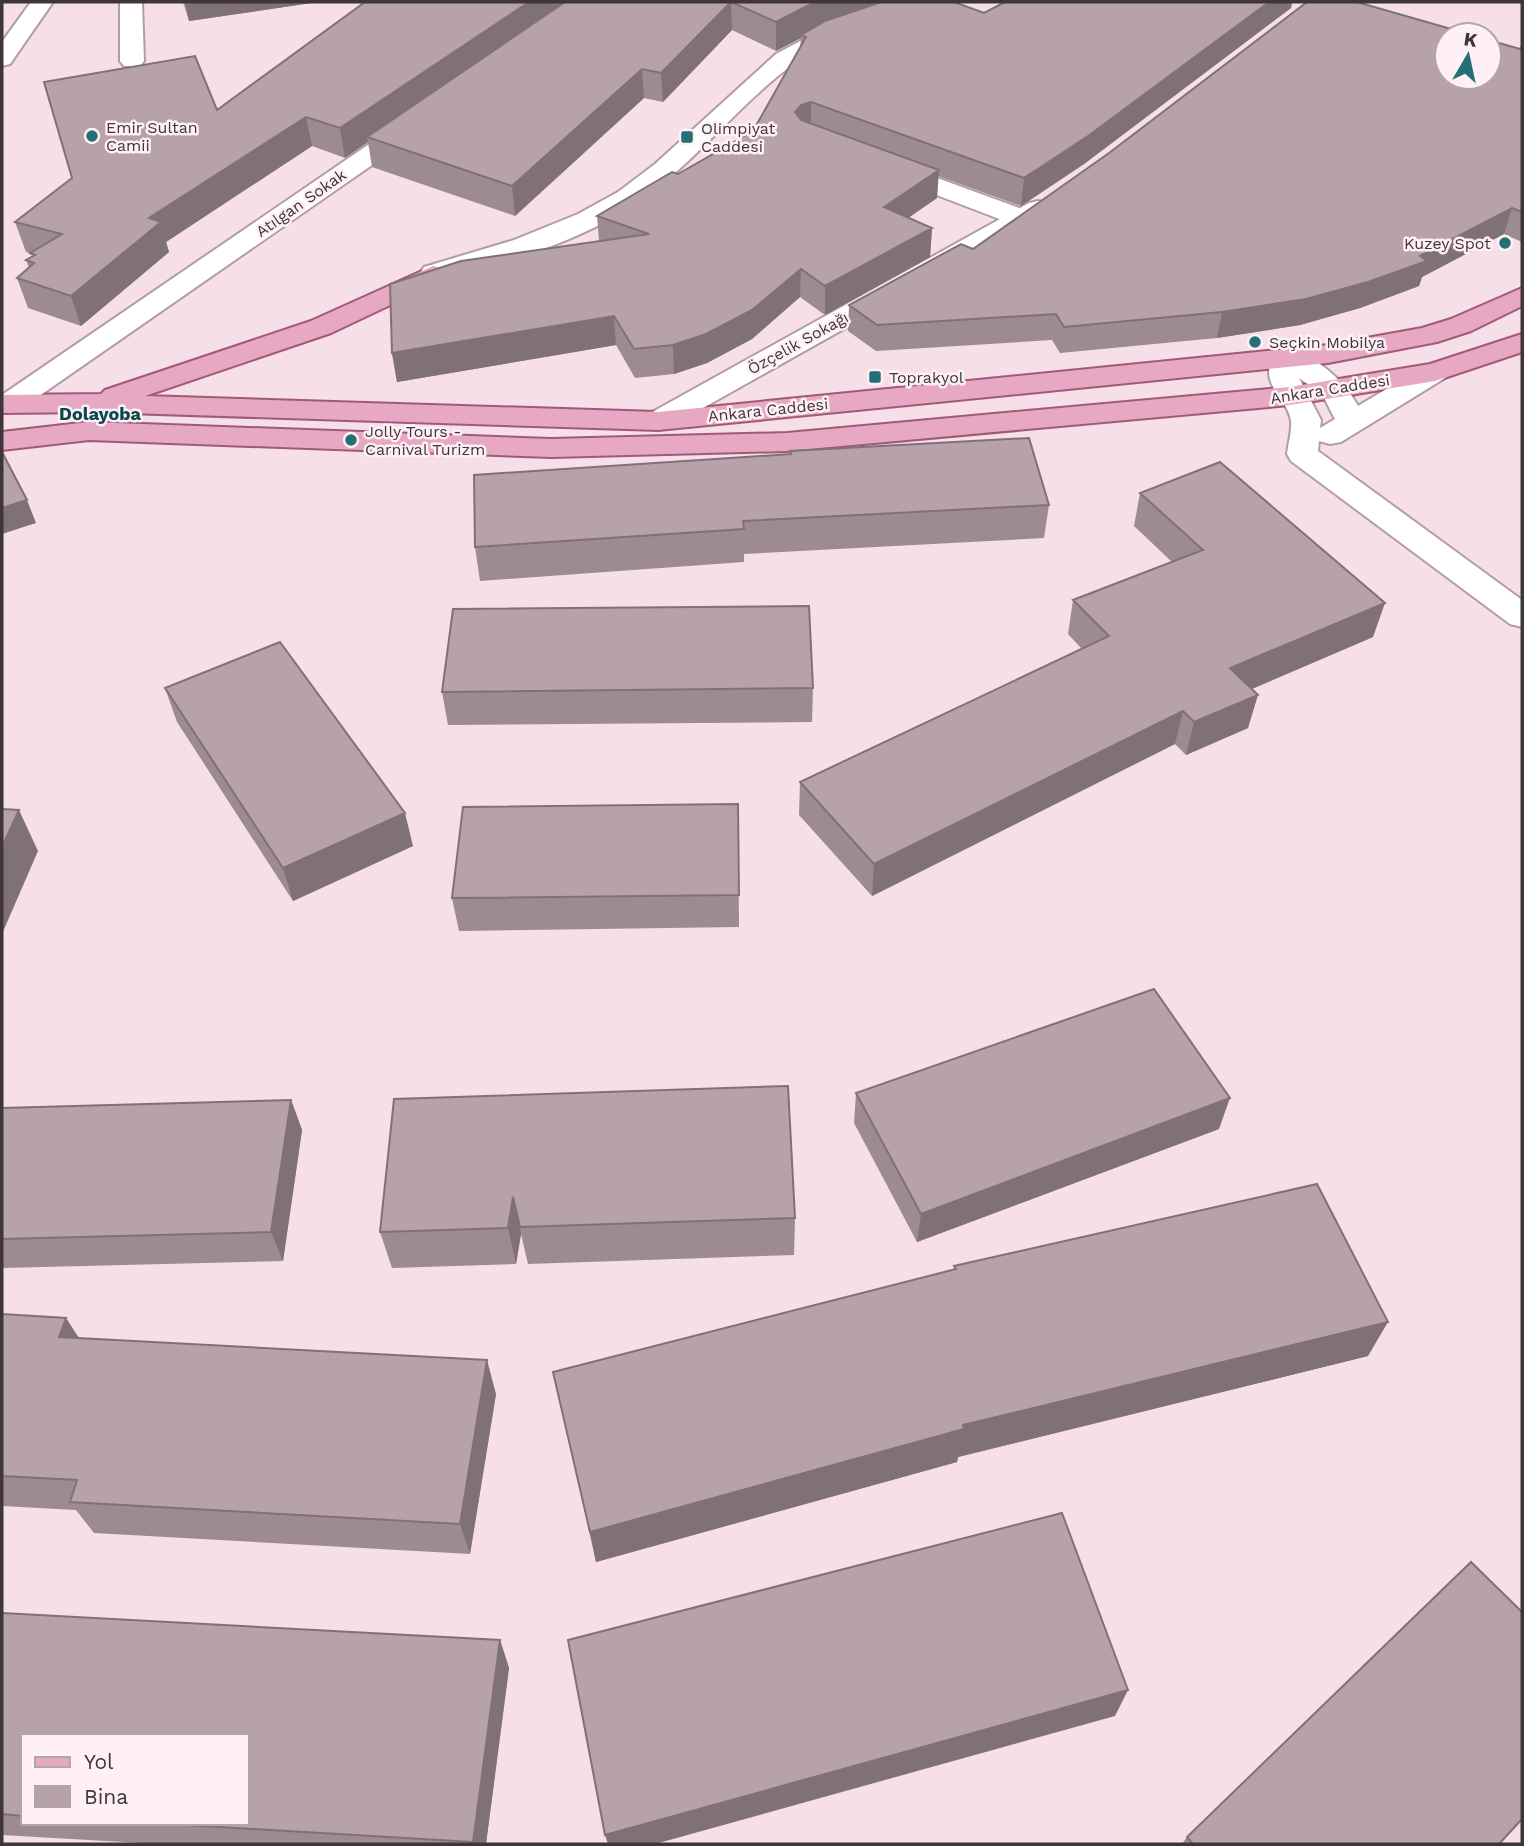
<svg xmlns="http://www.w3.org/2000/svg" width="1524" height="1846" font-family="'Work Sans',sans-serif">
  <rect width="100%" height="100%" fill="#f7dfe8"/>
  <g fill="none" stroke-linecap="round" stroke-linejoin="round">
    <!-- street casing -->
    <g stroke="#b29da4" stroke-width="4">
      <path id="street" d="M31 2H53L10 64 2 66V42Z
        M120 2H142L144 61 140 66H124L120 61Z
        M412 119 421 121 424 126 421 131 19 410 9 413 2 411V395L403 121Z
        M888 160 1033 213 1037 219 1033 225 1024 227 1015 225 879 173 875 168 879 163Z
        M1287 348C1316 356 1344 380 1358 406L1425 366 1435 363 1445 366 1450 372 1445 378 1341 442 1330 444 1319 441 1318 451 1522 600V627L1510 624 1291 461 1287 454C1288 444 1292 431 1291 421 1288 396 1254 384 1277 351ZM1299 378 1322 394 1335 419 1320 428 1321 420Z"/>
    </g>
    <!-- secondary casing -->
    <g stroke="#b29da4" stroke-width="4">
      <path id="secondary" d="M904 2H937L934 7C887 23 832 35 792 65 737 106 694 164 637 203 580 242 500 265 434 281L424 279 420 273 424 267 514 240 578 214 618 192 655 164 776 54 821 30Z
        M1038 201 1047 203 1051 209 1047 215 669 427 658 430 647 427 643 421 647 415 1029 203Z"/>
    </g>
    <!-- primary casing -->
    <g stroke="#a05a79" stroke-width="4">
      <path id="primary" d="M433 266 443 268 447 274 443 280 331 333 145 396 658 412 1328 345 1422 328 1451 319 1522 288V306L1471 331 1437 342 1328 363 658 430 96 412 2 413V395L101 394 105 390 311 321Z
        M1522 334V352L1435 381 1290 405 787 451 551 457 89 440 2 450V432L89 422 551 439 787 433 1290 387 1430 364Z"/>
    </g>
    <!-- street -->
    <use href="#street" fill="#fff" fill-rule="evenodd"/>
    <!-- secondary -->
    <use href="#secondary" fill="#fff" fill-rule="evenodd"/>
    <!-- primary -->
    <use href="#primary" fill="#e6a8c3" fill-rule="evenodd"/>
  </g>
  <!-- wall -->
  <path fill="#9d8b92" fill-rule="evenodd" d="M183 2H318L189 21Z
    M365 2H954L984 13 1005 2H1292L1291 8 1084 164 1021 206 938 176 937 198 908 218 932 228 930 257 825 315 800 297 752 339 707 363 674 374 635 378 616 345 397 382 392 353 599 241 597 216 678 174 753 131 800 48 801 38 776 51 732 30 663 102 644 98 515 216 372 167 368 142 345 158 312 146 166 242 169 252 81 326 28 308 17 278 29 268 26 260 32 257 31 253 26 252 15 222 217 110Z
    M1522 46V242L1504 234 1422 277 1419 286 1360 308 1300 325 1217 338 1060 353 1052 340 876 351 848 331 849 305 973 249 1520 49Z
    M790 454 1049 505 1044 538 744 554V562L480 581 475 547Z
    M1140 493 1373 637 1252 689 1248 728 1186 755 1175 744 872 896 799 815 800 782 1082 649 1068 634 1073 600 1172 562 1134 526Z
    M165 688 413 846 293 901 177 722Z
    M813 688 812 722 448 725 442 692Z
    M738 804 739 927 459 931 452 898Z
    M856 1093 1219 1129 917 1242 854 1123Z
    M394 1099 795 1218 794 1255 528 1264 521 1234 516 1264 392 1268 380 1232Z
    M291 1100 302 1130 283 1261 2 1268V1108Z
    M954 1266 1368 1356 958 1457 957 1462 596 1562 553 1372 954 1270Z
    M2 1314 66 1318 79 1338 496 1394 470 1554 94 1533 76 1510 2 1506Z
    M2 1613 500 1640 509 1668 486 1844H158L2 1835ZM23 1736 247 1823H23Z
    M1187 1837 1499 1844H1182Z"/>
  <!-- shaded-wall -->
  <path fill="#807177" d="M185 2H318L189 21Z
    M529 2H574L367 137 368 142 345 158 340 128Z
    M731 2 732 30 663 102 661 73Z
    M815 2H897L801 35V38L776 51V22Z
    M1269 2H1292L1291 8 1084 164 1021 206 1024 178Z
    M642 69 644 98 515 216 512 186Z
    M811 102V130L800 133 795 112 801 105Z
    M306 117 312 146 166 242 169 252 81 326 71 296 149 218Z
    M939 170 937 198 882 236 884 207Z
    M1512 208 1504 234 1422 277 1419 286 1360 308 1300 325 1217 338 1222 312 1420 256Z
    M932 228 930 257 825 315V286Z
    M801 269 800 297 752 339 707 363 674 374 673 345Z
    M614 316 616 345 397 382 392 353Z
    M27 500 36 523 2 534V508Z
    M1385 603 1373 637 1221 702 1230 668Z
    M1258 695 1248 728 1186 755 1194 722Z
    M1183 711 1175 744 872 896 874 864Z
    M19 810 38 851 2 934V847Z
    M405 813 413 846 293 901 283 868Z
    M1230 1098 1219 1129 917 1242 921 1214Z
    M291 1100 302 1130 283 1261 271 1232Z
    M513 1197 521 1234 516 1264 508 1228Z
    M66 1318 88 1353 59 1337Z
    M1388 1322 1368 1356 958 1457 957 1462 596 1562 590 1532 963 1425Z
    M487 1360 496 1394 470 1554 460 1524Z
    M500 1640 509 1668 486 1844H474L473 1842Z
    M1128 1690 1115 1716 655 1844H608L605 1835Z"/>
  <!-- building -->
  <path fill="#b7a2aa" stroke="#807177" stroke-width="2" d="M365 2H529L340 128 306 117 149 218 161 222 71 296 17 278 34 263 26 260 35 255 30 253 62 234 15 222 72 178 44 82 195 56 217 110Z
    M565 2H731L661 73 642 69 512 186 367 137Z
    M731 2H815L776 22Z
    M881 2H954L984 13 1005 2H1269L1088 136 1024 178 811 102 801 105 795 112 801 120 939 170 884 207 932 228 825 286 801 269 752 310 706 334 673 345 634 349 614 316 392 353 390 284 461 261 649 234 597 216 672 172 678 174 753 131 806 37 801 35 825 21Z
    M1307 2H1357L1472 35H1447V77H1489V40L1520 49 1522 46V212L1512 208 1420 256 1427 261 1368 282 1306 299 1222 312 1064 327 1056 314 877 325 849 305 961 244 973 249 1109 153Z
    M1029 438 1049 505 743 521 744 529 475 547 474 475 791 454 790 451Z
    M2 452 27 500 2 508Z
    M1220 462 1385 603 1230 668 1258 695 1194 722 1183 711 874 864 800 782 1109 636 1073 600 1203 550 1140 493Z
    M809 606 813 688 442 692 453 609Z
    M280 642 405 813 283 868 165 688Z
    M738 804 739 895 452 898 463 807Z
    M2 809 19 810 2 847Z
    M1154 989 1230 1098 921 1214 856 1093Z
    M788 1086 795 1218 520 1227 513 1197 508 1228 380 1232 394 1099Z
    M291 1100 271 1232 2 1239V1108Z
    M1317 1184 1388 1322 963 1425 964 1429 590 1532 553 1372 956 1269 954 1266Z
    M2 1314 66 1318 59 1337 487 1360 460 1524 70 1502 77 1480 2 1476Z
    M1062 1513 1128 1690 605 1835 568 1640Z
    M1471 1562 1522 1612V1819L1499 1844H1193L1187 1837Z
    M2 1613 500 1640 473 1842 152 1823H247V1736H23V1816L2 1814Z"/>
  <!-- markers -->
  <g fill="#256f76" stroke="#fef0f4" stroke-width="2.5">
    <circle cx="92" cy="136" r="7"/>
    <rect x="680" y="130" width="14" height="14" rx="3.5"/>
    <circle cx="1505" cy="243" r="7"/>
    <circle cx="1255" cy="342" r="7"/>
    <rect x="868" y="370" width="14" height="14" rx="3.5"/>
    <circle cx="351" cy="440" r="7"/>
  </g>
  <g text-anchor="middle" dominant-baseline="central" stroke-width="5" stroke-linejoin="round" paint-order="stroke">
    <!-- far-poi labels -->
    <g font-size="16" fill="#3f363a" stroke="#fef0f4" text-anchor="start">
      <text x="106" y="127">Emir Sultan<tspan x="106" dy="18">Camii</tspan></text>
      <text x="701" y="128">Oli̇mpi̇yat<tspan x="701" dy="18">Caddesi̇</tspan></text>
      <text x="1491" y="243" text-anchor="end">Kuzey Spot</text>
      <text x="1269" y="342">Seçkin Mobilya</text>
      <text x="889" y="377">Toprakyol</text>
      <text x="365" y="431">Jolly Tours -<tspan x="365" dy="18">Carnival Turizm</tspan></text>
    </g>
    <!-- far-street labels -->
    <g font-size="16" fill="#3f363a" stroke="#fef0f4">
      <text transform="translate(301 203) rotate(-35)">Atılgan Sokak</text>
      <text transform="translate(798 343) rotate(-29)">Özçelik Sokağı</text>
      <text transform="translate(1330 389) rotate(-9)">Ankara Caddesi</text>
      <text transform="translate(768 410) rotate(-6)">Ankara Caddesi</text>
    </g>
    <!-- far-quarter labels -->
    <g font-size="18" font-weight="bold" fill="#06484d" stroke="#fef0f4">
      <text x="100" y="413">Dolayoba</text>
    </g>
  </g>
  <!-- border -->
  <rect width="1524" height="1846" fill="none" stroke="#3f363a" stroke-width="7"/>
  <!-- legend -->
  <rect x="21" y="1734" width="228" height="91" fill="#fef0f4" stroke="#b2a6aa" stroke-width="2"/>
  <rect x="35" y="1757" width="35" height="10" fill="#e6a8c3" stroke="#b2a6aa" stroke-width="2"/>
  <text x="84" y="1769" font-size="21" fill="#3f363a">Yol</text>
  <rect x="35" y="1786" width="35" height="21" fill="#b7a2aa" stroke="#b2a6aa" stroke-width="2"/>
  <text x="84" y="1804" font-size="21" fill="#3f363a">Bina</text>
  <!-- north arrow -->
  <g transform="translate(1468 56) rotate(9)"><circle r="33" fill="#fef0f4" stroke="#b2a6aa" stroke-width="2"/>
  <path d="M0-5L12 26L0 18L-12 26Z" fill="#256f76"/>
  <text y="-10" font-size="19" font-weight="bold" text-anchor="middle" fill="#3f363a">K</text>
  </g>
</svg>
